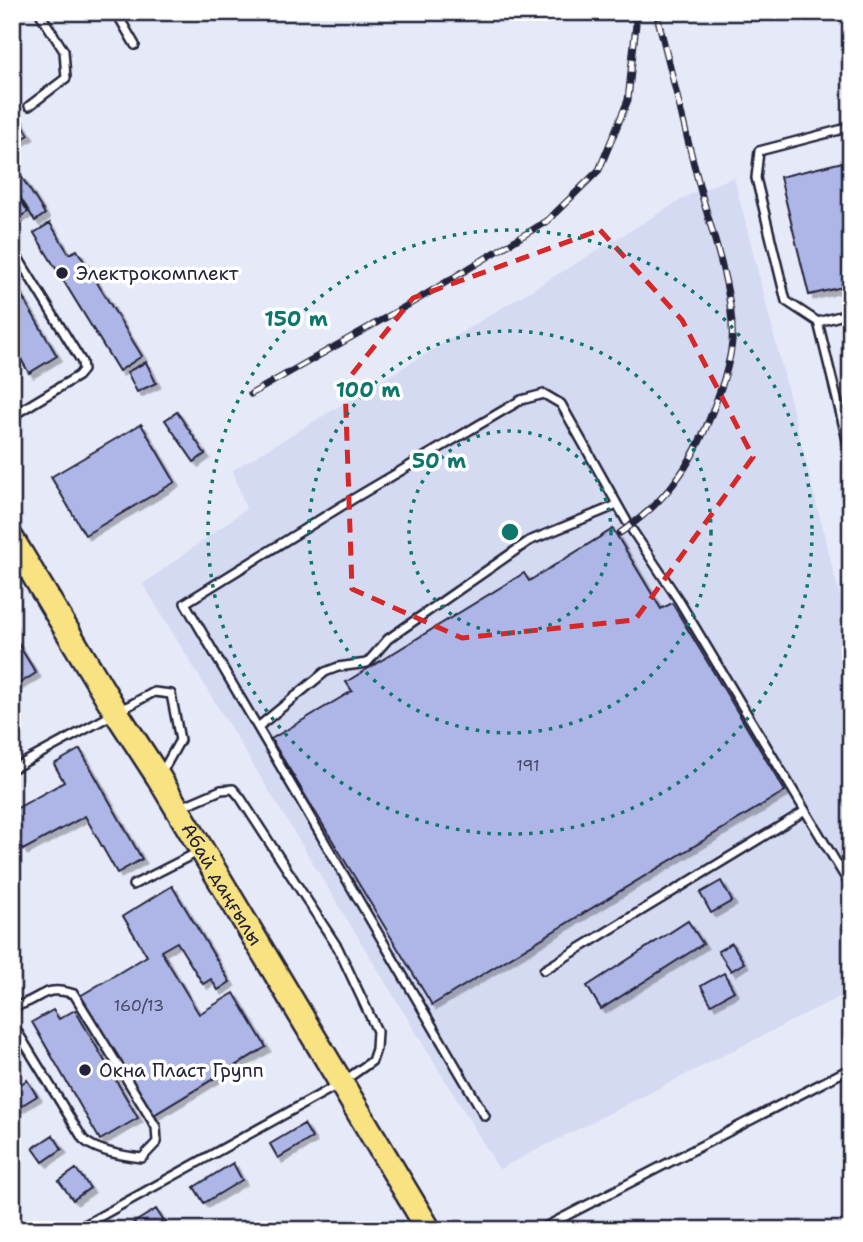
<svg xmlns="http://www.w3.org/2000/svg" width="863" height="1242" font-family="'Shantell Sans',sans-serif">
  <defs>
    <filter id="shadow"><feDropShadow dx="4.5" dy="4.5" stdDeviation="0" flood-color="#0004"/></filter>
  </defs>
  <rect width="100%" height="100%" fill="#e6e9f8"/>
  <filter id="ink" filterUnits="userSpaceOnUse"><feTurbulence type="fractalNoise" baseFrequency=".0143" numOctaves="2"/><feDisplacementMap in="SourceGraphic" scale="14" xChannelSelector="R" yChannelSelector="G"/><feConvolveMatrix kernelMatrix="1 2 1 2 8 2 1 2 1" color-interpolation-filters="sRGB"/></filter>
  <g filter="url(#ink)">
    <!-- built -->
    <path fill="#d5daf3" d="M734 177 851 641V991L499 1169 143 584 246 509 233 470 691 194Z"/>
    <!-- building -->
    <path fill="#adb6e6" stroke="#22223b" stroke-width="2" filter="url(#shadow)" d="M12 106 29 135 12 145Z
      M851 160V285L809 295 780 177Z
      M21 176 45 214 35 221 12 184Z
      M12 186 28 212 12 221Z
      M50 223 69 254 77 250 142 356 119 371 34 233Z
      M12 279 57 356 29 373 12 344Z
      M146 362 156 383 137 392 127 372Z
      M177 412 205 454 194 462 165 420Z
      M141 424 175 482 85 535 51 477Z
      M613 529 661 609 672 603 785 791 432 1005 271 739 352 691 346 682 524 573 529 581Z
      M12 634 36 673 14 687 12 684Z
      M80 749 142 859 117 873 85 816 23 850 12 831V811L64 782 54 764Z
      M721 881 732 901 711 913 700 893Z
      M172 886 230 982 218 990 211 979 203 984 177 942 161 951 199 1014 234 993 266 1047 152 1116 80 996 147 956 123 916Z
      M688 921 703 944 601 1009 587 986Z
      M732 943 744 963 731 971 718 951Z
      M724 973 734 991 711 1004 701 986Z
      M53 1010 59 1019 75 1010 138 1118 100 1140 32 1022Z
      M27 1080 37 1096 16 1109 12 1103V1090Z
      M304 1124 312 1138 278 1158 270 1144Z
      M53 1135 62 1149 43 1162 33 1148Z
      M233 1163 242 1180 204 1203 194 1187Z
      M76 1169 90 1188 73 1200 59 1181Z
      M156 1209 166 1225 158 1230H122Z"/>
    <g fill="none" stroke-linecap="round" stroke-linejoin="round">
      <!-- lane casing -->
      <g stroke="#22223b" stroke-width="12">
        <path id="lane" d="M116 12 135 45
          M29 106 66 78 64 51 39 12
          M851 127 759 151 756 178 786 301 818 322 851 456
          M12 248 82 362 83 370 78 376 12 416
          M818 322 851 313
          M258 727 325 672 338 667 367 663 388 639 529 541 617 505
          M12 769 154 692 171 694 180 740 161 774
          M133 885 198 852
          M544 970 805 811
          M12 1007C41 1002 41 983 74 994L156 1127 157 1142 142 1158C124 1156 96 1152 83 1139L12 1023
          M485 1116 185 603 353 499 521 400 544 394 561 404 630 527 678 599 851 887
          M83 1226 341 1083 372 1061 376 1049 377 1031 338 948 240 797 233 789 221 790 179 808
          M539 1230 851 1068"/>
      </g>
      <!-- primary casing -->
      <g stroke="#22223b" stroke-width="28">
        <g id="primary">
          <path id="s1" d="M12 539 116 712 159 778 429 1230"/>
        </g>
      </g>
      <!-- lane -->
      <use href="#lane" stroke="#fff" stroke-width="7"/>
      <!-- primary -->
      <use href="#primary" stroke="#f8e281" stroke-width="23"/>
      <!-- rail casing -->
      <g stroke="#22223b" stroke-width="7">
        <path id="rail" d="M251 394 415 301 547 221 599 170 628 100 636 24 634 12
          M620 533C672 498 697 456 717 399 724 381 730 362 732 342 735 297 713 236 701 192 685 132 672 72 656 12"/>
      </g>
      <!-- rail -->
      <use href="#rail" stroke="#fff" stroke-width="4.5" stroke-dasharray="13" stroke-linecap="butt"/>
    </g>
  </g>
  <!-- marked area -->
  <path fill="none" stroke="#d62828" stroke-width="5" stroke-dasharray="14 9" stroke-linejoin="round" d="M600 230 682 320 753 457 635 620 462 638 352 589 345 383 413 298Z"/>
  <!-- distance rings -->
  <g fill="none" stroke="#0f766e" stroke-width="3.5" stroke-dasharray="3.5 7">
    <circle cx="510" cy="532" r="101"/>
    <circle cx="510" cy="532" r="201"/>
    <circle cx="510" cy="532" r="302"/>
  </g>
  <!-- markers -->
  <g fill="#22223b" stroke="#fff" stroke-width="2.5">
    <circle cx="62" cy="273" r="7"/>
    <circle cx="85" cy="1070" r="7"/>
  </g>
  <g text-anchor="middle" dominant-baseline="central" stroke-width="7" stroke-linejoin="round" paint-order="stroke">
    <!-- number labels -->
    <g font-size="16" fill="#454766">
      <text x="528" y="765">191</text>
      <text x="139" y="1005">160/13</text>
    </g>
    <!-- poi labels -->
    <g font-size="19" fill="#22223b" stroke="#fff" text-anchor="start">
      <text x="76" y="273">Электрокомплект</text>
      <text x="99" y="1070">Окна Пласт Групп</text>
    </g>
    <!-- street labels -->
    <g font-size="19" fill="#22223b" stroke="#fff">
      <text stroke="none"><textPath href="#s1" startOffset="404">Абай даңғылы</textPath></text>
    </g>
  </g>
  <circle cx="510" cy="532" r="10" fill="#0f766e" stroke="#fff" stroke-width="3.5"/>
  <g font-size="21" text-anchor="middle" font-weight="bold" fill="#0f766e" stroke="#fff" stroke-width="7" stroke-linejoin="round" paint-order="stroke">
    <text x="296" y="326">150 m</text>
    <text x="368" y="397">100 m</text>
    <text x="439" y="468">50 m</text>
  </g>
  <!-- margin -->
  <rect width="863" height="1242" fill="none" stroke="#fff" stroke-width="42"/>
  <rect x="21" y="21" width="821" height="1200" fill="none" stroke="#22223b" stroke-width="2.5" filter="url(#ink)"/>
</svg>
